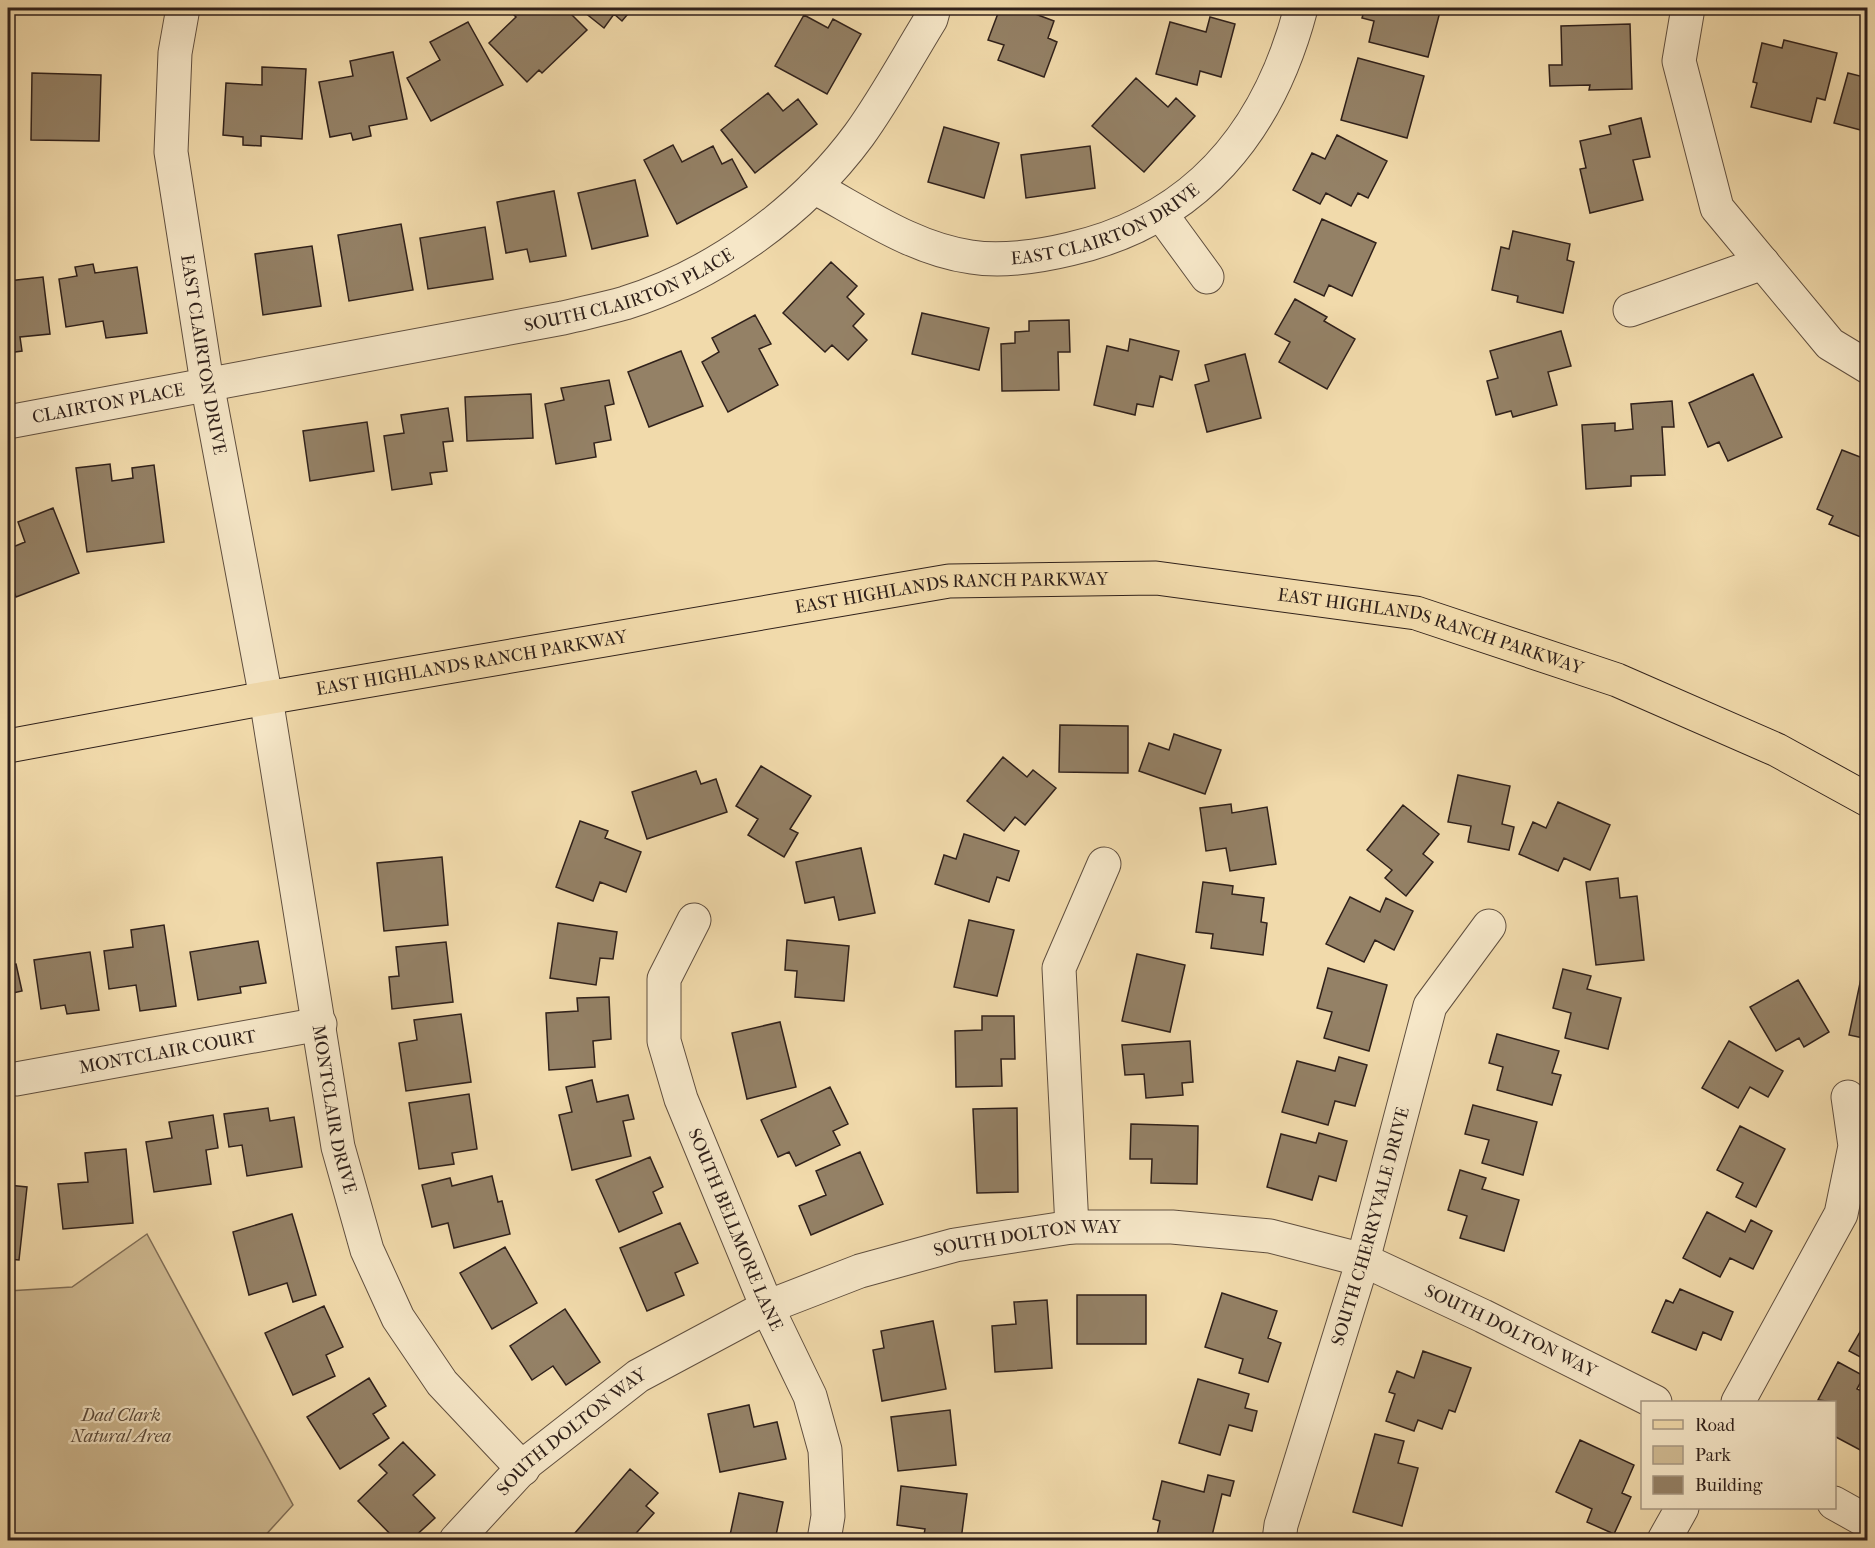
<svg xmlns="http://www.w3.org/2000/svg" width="1875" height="1548" font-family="'IM FELL French Canon',serif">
  <rect width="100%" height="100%" fill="#f1daab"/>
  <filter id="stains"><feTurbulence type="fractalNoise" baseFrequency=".00333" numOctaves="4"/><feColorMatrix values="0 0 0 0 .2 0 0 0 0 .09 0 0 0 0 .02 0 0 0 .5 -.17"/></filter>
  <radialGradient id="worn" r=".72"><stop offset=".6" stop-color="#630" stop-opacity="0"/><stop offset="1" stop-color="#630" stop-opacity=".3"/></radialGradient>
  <!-- green -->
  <path fill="#d0bb93" stroke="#806e57" stroke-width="1.5" d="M147 1234 293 1505 261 1540H8V1291L72 1287Z"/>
  <!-- building -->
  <path fill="#948166" stroke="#30211b" stroke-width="1.5" d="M507 8H565L587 30 542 73 539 70 527 82 489 43 516 17Z
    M579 8H633L622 21 614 14 604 28Z
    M1000 8H1031L1030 12 1054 21 1048 38 1057 42 1044 77 998 60 1004 45 988 40Z
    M1365 8H1441L1428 57 1369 42 1374 21 1362 18Z
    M804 15 828 28 833 19 861 34 827 94 775 66Z
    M1210 17 1235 24 1221 77 1200 71 1197 85 1156 74 1170 22 1206 32Z
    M468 22 503 85 431 121 407 78 440 60 430 42Z
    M1630 24 1632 89 1589 90 1590 85 1550 86 1549 65H1562L1561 26Z
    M1784 40 1837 53 1825 100 1817 98 1811 122 1751 107 1757 83 1753 82 1762 43 1782 48Z
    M393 52 407 119 369 126 371 136 353 140 351 133 330 137 319 82 353 76 350 61Z
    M1358 58 1424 76 1407 138 1341 120Z
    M262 67 306 69 302 139 261 136V146L243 145V137L223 135 226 83 262 85Z
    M32 73 101 75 99 141 31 140Z
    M1848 73 1868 78V132L1834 123Z
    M1136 78 1168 107 1176 98 1195 116 1144 172 1092 126Z
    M768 93 783 111 798 99 817 124 755 173 721 130Z
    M1641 118 1650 157 1633 160 1643 200 1590 213 1580 169 1586 168 1580 141 1611 134 1609 126Z
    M944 127 999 143 984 198 928 182Z
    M1337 135 1387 161 1368 198 1358 193 1351 206 1326 193 1320 204 1293 190 1312 153 1325 159Z
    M673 145 682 162 713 146 722 164 732 159 747 187 677 224 644 160Z
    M1090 146 1095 188 1026 198 1021 155Z
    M635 180 648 236 592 249 578 193Z
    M554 191 566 256 530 262 527 249 506 253 497 202Z
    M1322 219 1376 243 1352 296 1329 285 1324 296 1294 282Z
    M401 224 413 290 349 301 338 235Z
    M485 227 493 279 428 289 420 238Z
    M1513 231 1570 244 1567 260 1574 262 1563 313 1517 302 1518 296 1492 290 1501 247 1509 249Z
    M312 246 321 306 263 315 255 254Z
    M831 262 857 286 847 297 864 314 853 326 867 340 848 360 832 345 825 352 783 313Z
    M93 264 95 273 137 267 147 333 106 338 103 321 66 327 59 279 77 276 75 267Z
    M43 277 50 334 20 337 22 351 8 353V281Z
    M1295 299 1327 317 1324 321 1355 339 1327 389 1279 362 1290 342 1275 334Z
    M922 313 989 328 979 370 912 354Z
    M755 315 771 344 759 349 778 385 728 412 702 362 719 352 712 338Z
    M1069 320 1070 352H1058L1059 390 1002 391 1001 344 1015 343V332L1029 331V321Z
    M1561 331 1571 366 1548 372 1557 405 1513 417 1511 411 1496 415 1487 381 1498 378 1490 351Z
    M1130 339 1179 351 1172 380 1160 376 1153 407 1137 404 1135 415 1094 405 1107 346 1128 351Z
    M681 351 703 406 649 427 628 372Z
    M1245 354 1261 418 1207 432 1195 385 1209 381 1205 365Z
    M1753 374 1782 437 1728 461 1719 442 1708 447 1689 403Z
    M609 380 614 404 605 406 611 440 594 443 596 457 556 464 545 404 564 400 561 388Z
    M531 394 533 438 467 441 465 397Z
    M1672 401 1674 427H1662L1665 475 1631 476V486L1586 489 1582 425 1615 423V431L1633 429 1631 404Z
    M448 408 453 441 443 442 447 471 430 473 432 484 392 490 384 436 404 433 401 415Z
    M367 422 374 471 310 481 303 431Z
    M1842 450 1868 460V540L1829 524 1833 516 1817 509Z
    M110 464 112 481 133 478 132 468 154 465 164 542 87 552 76 468Z
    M53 508 79 573 16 597 8 575V549L25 542 18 522Z
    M1060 725 1128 726V773L1059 772Z
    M1174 734 1221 750 1205 794 1139 771 1149 743 1169 750Z
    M1003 757 1027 777 1033 770 1056 788 1025 825 1015 817 1004 831 967 801Z
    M761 766 811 796 790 829 798 833 784 857 748 835 758 819 736 806Z
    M696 771 701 784 716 779 727 812 647 839 632 792Z
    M1458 775 1510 786 1502 824 1514 827 1509 850 1468 842 1471 826 1448 822Z
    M1558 802 1610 825 1590 870 1564 858 1558 871 1519 854 1533 822 1546 828Z
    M1231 804 1232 813 1267 807 1276 864 1230 871 1226 848 1206 851 1200 808Z
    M1403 805 1439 834 1423 854 1433 862 1406 896 1385 878 1392 870 1367 850Z
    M580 821 608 831 605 838 641 852 626 892 600 882 593 901 556 887Z
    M964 834 1019 851 1009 881 997 877 989 902 935 884 944 855 956 859Z
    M861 848 875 913 839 920 834 897 805 903 796 862Z
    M442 857 448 925 384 931 377 863Z
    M1618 878 1620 898 1637 896 1644 960 1596 965 1586 882Z
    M1203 882 1233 886 1232 894 1264 898 1261 922 1267 923 1263 955 1211 948 1213 934 1196 932Z
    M1350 897 1380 912 1386 898 1413 911 1394 950 1375 940 1364 962 1326 944Z
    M969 920 1014 930 997 996 954 987Z
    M558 923 617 932 613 959 600 958 596 985 550 978Z
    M164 925 176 1006 140 1011 136 985 109 989 104 951 133 947 131 930Z
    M787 940 849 946 844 1001 795 997 797 971 785 970Z
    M258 941 266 983 240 987 241 993 198 1000 190 952Z
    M446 942 453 1002 392 1009 389 977 399 976 396 947Z
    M90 952 99 1010 67 1014 65 1005 41 1009 34 960Z
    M1137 954 1185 965 1170 1032 1122 1021Z
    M16 964 22 991 8 994V965Z
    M1328 968 1387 985 1369 1051 1324 1038 1332 1012 1317 1008Z
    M1563 969 1591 976 1587 989 1621 998 1608 1049 1565 1038 1571 1013 1553 1008Z
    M1863 969H1868V1039L1849 1035Z
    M1798 980 1829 1032 1804 1047 1799 1038 1776 1051 1750 1007Z
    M609 997 611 1039 593 1041 595 1067 549 1070 546 1013 578 1011 577 998Z
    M461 1014 471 1082 406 1091 399 1043 417 1040 414 1020Z
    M982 1016H1014L1015 1059H1001L1002 1086 956 1087 955 1031 982 1030Z
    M780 1022 796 1087 747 1099 732 1033Z
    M1497 1034 1559 1051 1552 1073 1561 1075 1552 1105 1497 1090 1503 1067 1489 1063Z
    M1190 1041 1193 1082 1182 1083 1183 1095 1146 1098 1144 1074 1125 1075 1122 1045Z
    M1729 1041 1783 1071 1768 1097 1750 1087 1738 1108 1702 1088Z
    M1339 1057 1367 1065 1355 1106 1335 1101 1328 1125 1282 1112 1297 1061 1335 1071Z
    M592 1080 597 1102 628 1095 634 1119 623 1121 631 1156 572 1170 559 1115 572 1112 566 1087Z
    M830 1087 848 1124 833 1131 840 1145 796 1166 789 1152 778 1157 761 1120Z
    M469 1094 477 1149 452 1153 454 1164 419 1169 409 1103Z
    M1473 1105 1537 1122 1523 1175 1482 1163 1489 1140 1465 1134Z
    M268 1108 270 1121 294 1117 302 1167 247 1176 242 1145 229 1147 224 1114Z
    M1017 1108 1018 1192 977 1193 973 1109Z
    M213 1115 218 1148 206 1150 211 1184 154 1192 146 1142 172 1138 169 1122Z
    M1131 1124 1198 1126 1197 1184 1151 1183 1152 1159H1130Z
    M1740 1126 1785 1149 1756 1207 1736 1197 1743 1183 1717 1170Z
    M1319 1133 1347 1141 1336 1181 1319 1176 1312 1200 1267 1187 1281 1134 1316 1143Z
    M126 1149 133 1223 63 1229 58 1184 88 1182 85 1153Z
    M860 1152 883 1204 811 1235 799 1206 826 1195 816 1171Z
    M650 1157 663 1187 653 1192 662 1213 619 1232 596 1180Z
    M1460 1170 1486 1178 1482 1189 1519 1200 1504 1251 1460 1238 1467 1216 1448 1210Z
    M492 1176 498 1202 502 1201 510 1234 454 1248 448 1223 432 1227 422 1185 450 1178 452 1186Z
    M8 1185 27 1187 19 1260 8 1259Z
    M1707 1212 1745 1232 1751 1220 1772 1231 1753 1269 1730 1258 1720 1277 1683 1258Z
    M292 1214 316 1295 293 1302 287 1283 249 1295 233 1232Z
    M680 1223 698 1263 675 1273 684 1295 647 1311 620 1248Z
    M505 1247 537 1303 492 1329 460 1273Z
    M1680 1289 1733 1312 1721 1340 1703 1332 1696 1350 1652 1332 1666 1300 1673 1303Z
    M1222 1293 1277 1311 1268 1338 1281 1343 1268 1382 1239 1373 1243 1359 1205 1347Z
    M1077 1295H1146V1344H1077Z
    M1047 1300 1052 1368 995 1372 992 1326 1016 1324 1014 1302Z
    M324 1306 343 1347 326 1355 335 1376 293 1395 265 1333Z
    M565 1309 600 1362 566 1385 553 1366 532 1380 510 1346Z
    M1868 1318V1361L1849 1351Z
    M933 1321 946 1389 882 1401 873 1350 884 1348 881 1331Z
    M1423 1351 1471 1368 1455 1412 1449 1410 1442 1429 1418 1420 1414 1431 1386 1421 1395 1394 1389 1392 1397 1371 1414 1378Z
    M1838 1362 1864 1376 1857 1389 1868 1394V1445L1864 1452 1834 1436V1402L1818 1400Z
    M369 1378 386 1406 373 1414 389 1438 340 1469 307 1417Z
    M1198 1379 1249 1394 1245 1408 1257 1411 1252 1431 1229 1425 1220 1455 1179 1443Z
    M749 1405 754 1427 777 1422 786 1459 720 1472 708 1414Z
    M950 1410 956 1465 898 1471 891 1417Z
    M1375 1434 1404 1441 1398 1463 1418 1468 1402 1526 1353 1512Z
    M1580 1440 1634 1465 1622 1493 1631 1497 1614 1534 1587 1522 1592 1509 1556 1492Z
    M403 1442 435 1475 413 1495 435 1518 411 1540H396L358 1501 387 1473 379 1465Z
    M630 1469 658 1493 646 1506 654 1513 630 1540H584L575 1533Z
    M1208 1475 1234 1481 1230 1496 1222 1494 1211 1540H1180L1157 1535 1160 1521 1153 1519 1162 1481 1204 1492Z
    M901 1486 967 1494 961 1540H923L925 1529 897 1525Z
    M739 1493 783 1502 775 1540H729Z
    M1539 1534 1558 1538 1559 1534 1586 1540H1538Z"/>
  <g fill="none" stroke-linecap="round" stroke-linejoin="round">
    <!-- minor casing -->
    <g stroke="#604f3f" stroke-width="35">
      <g id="minor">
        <path id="s1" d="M183 8 175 53 171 152 207 383 266 698 338 1147 367 1250 398 1318 442 1383 523 1469"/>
        <path d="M1688 8 1679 61 1717 208 1830 344 1868 367"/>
        <path id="s2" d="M814 187C864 214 914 249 971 257 1001 262 1041 256 1070 249 1197 220 1269 130 1301 8"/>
        <path d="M1161 214 1207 277"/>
        <path d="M1630 310 1763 263"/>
        <path id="s3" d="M8 422 563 318C583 313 604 309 625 303 715 275 803 211 859 135 885 99 907 58 931 19L934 8"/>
        <path id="s4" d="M694 920 664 979V1041L681 1099 767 1307 810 1396 825 1450 828 1516 824 1540"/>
        <path id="s5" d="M16 1079 320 1024"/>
        <path d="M1072 1227 1059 968 1104 864"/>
        <path d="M1738 1402 1841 1214 1855 1146 1848 1097"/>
        <path d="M1834 1503 1868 1522"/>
        <path id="s6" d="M456 1540 528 1462 638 1376 767 1307 860 1271 955 1245 1072 1227H1172L1270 1236 1363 1260 1483 1316 1655 1402"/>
        <path id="s7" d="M1279 1540 1281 1525 1363 1260 1430 1006 1489 926"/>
        <path d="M1664 1540 1682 1508"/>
      </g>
    </g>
    <!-- major casing -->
    <g stroke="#30211b" stroke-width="35">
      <g id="major">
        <path id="s8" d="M8 746 266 698 949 581 1156 578 1416 613 1617 680 1777 750 1868 800"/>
      </g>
    </g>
    <!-- minor -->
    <use href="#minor" stroke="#f6e7c8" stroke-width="33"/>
    <!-- major -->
    <use href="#major" stroke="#f1daab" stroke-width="33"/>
  </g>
  <g text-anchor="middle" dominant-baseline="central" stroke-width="4.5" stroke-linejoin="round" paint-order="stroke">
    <!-- street labels -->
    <g font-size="18" fill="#30211b" stroke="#f6e7c8">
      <text stroke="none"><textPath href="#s2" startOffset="314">EAST CLAIRTON DRIVE</textPath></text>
      <text stroke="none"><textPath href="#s3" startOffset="636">SOUTH CLAIRTON PLACE</textPath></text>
      <text stroke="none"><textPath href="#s1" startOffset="350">EAST CLAIRTON DRIVE</textPath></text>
      <text stroke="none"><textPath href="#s3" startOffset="102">CLAIRTON PLACE</textPath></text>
      <text stroke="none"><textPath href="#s8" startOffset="957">EAST HIGHLANDS RANCH PARKWAY</textPath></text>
      <text stroke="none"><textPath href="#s8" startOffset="1443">EAST HIGHLANDS RANCH PARKWAY</textPath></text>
      <text stroke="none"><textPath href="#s8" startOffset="471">EAST HIGHLANDS RANCH PARKWAY</textPath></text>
      <text stroke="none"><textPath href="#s5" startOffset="154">MONTCLAIR COURT</textPath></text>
      <text stroke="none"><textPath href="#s1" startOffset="1116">MONTCLAIR DRIVE</textPath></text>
      <text stroke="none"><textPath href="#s7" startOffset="327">SOUTH CHERRYVALE DRIVE</textPath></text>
      <text stroke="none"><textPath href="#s4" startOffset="330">SOUTH BELLMORE LANE</textPath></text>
      <text stroke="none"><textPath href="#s6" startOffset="663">SOUTH DOLTON WAY</textPath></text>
      <text stroke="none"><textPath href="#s6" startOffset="1167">SOUTH DOLTON WAY</textPath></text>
      <text stroke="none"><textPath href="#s6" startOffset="159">SOUTH DOLTON WAY</textPath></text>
    </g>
    <!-- park labels -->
    <g font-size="18" font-style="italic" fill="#584839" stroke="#f6e7c8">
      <text x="121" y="1415">Dad Clark<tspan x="121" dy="21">Natural Area</tspan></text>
    </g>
  </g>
  <!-- margin -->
  <rect width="1875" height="1548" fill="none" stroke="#f1daab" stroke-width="30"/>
  <rect x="9" y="9" width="1857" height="1530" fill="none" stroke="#30211b" stroke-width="3"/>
  <rect x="15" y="15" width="1845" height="1518" fill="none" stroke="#30211b" stroke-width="1.5"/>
  <!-- legend -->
  <rect x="1641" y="1401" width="195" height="108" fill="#f6e7c8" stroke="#a79883" stroke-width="1.5"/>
  <rect x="1653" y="1420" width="30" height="9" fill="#f1daab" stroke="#a79883" stroke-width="1.5"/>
  <text x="1695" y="1431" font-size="18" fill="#30211b">Road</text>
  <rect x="1653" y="1446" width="30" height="18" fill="#d0bb93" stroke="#a79883" stroke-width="1.5"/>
  <text x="1695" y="1461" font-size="18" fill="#30211b">Park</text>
  <rect x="1653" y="1476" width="30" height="18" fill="#948166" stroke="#a79883" stroke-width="1.5"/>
  <text x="1695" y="1491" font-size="18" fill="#30211b">Building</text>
  <rect width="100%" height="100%" filter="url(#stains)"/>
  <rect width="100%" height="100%" fill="url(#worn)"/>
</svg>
